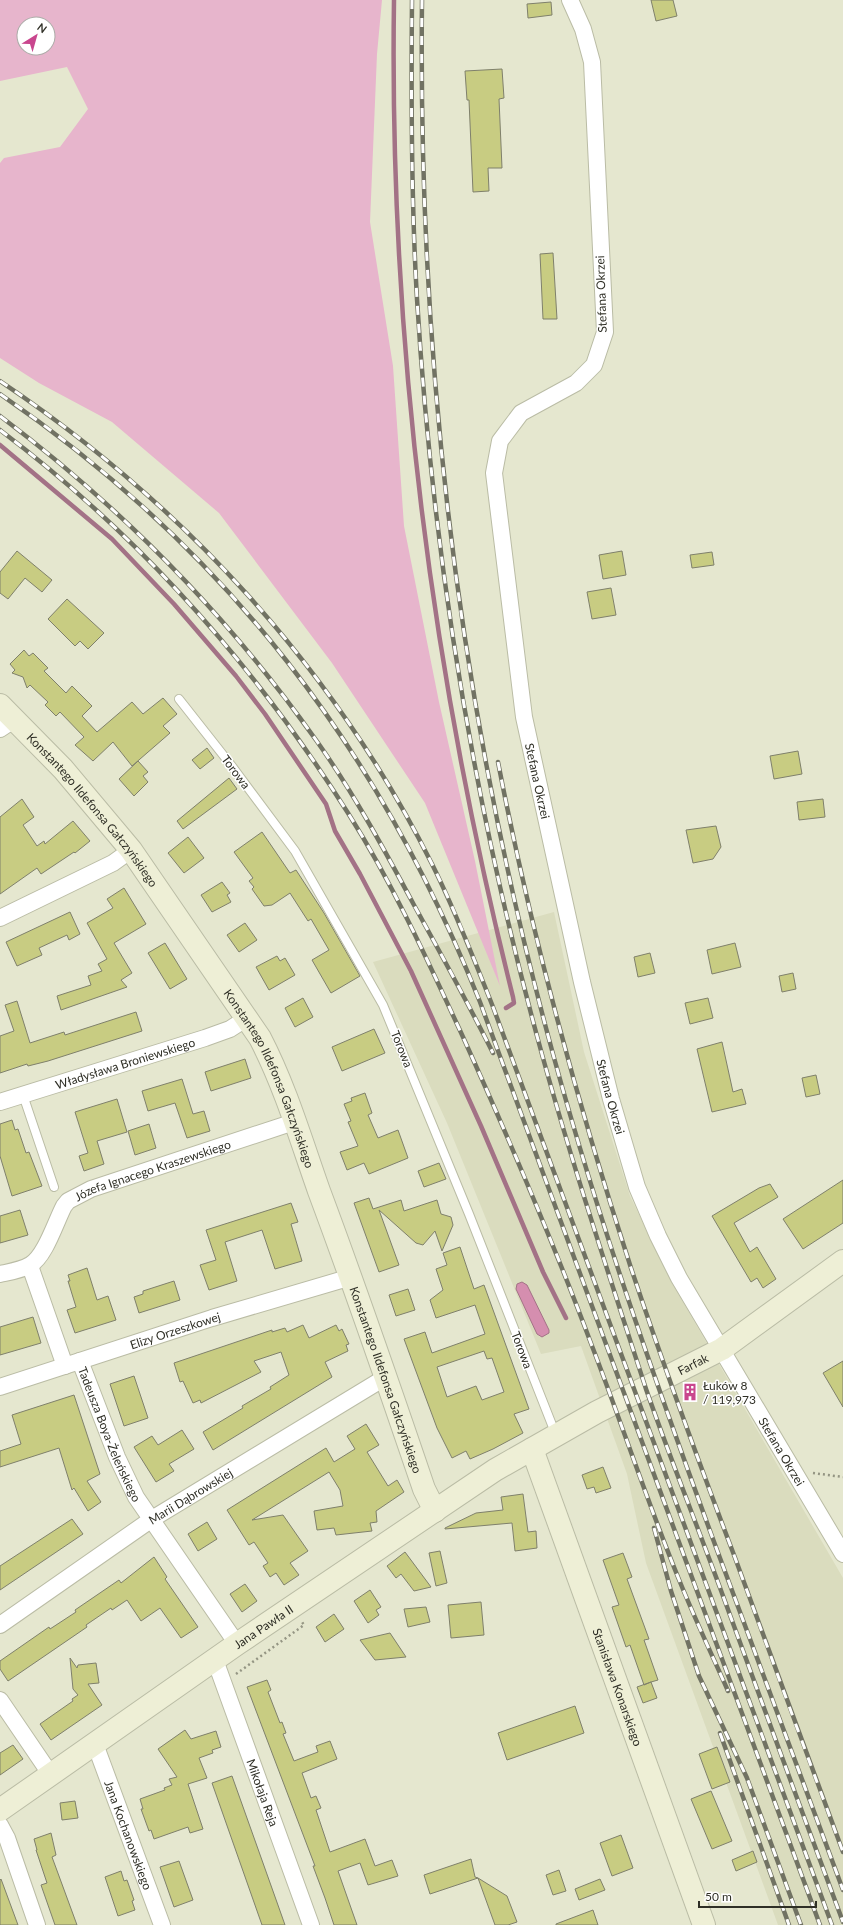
<svg xmlns="http://www.w3.org/2000/svg" width="843" height="1925" font-family="Lato,sans-serif">
  <rect width="100%" height="100%" fill="#e5e7cf"/>
  <!-- built -->
  <path fill="#dadcbe" d="M554 912 584 1052 630 1196 673 1285 843 1578V1925H778L646 1563 627 1474 581 1346 541 1354 447 1123 373 962Z"/>
  <!-- green -->
  <path fill="#e7b5cc" fill-rule="evenodd" d="M0 0H382L377 54 370 222 393 366 404 526 439 702 475 861 500 986 425 803 332 663 219 513 112 422 39 383 0 358V163L4 158 60 147 88 109 67 67 0 81ZM24 24H48V48H24Z"/>
  <!-- water -->
  <path fill="#d58eaf" stroke="#a37286" d="M522 1282 527 1285 549 1330V1333L542 1337 537 1334 516 1289 517 1284Z"/>
  <g fill="none" stroke-linecap="round" stroke-linejoin="round">
    <!-- stream -->
    <path stroke="#a37286" stroke-width="4.5" d="M394 0C389 337 431 671 513 997L514 1003 506 1008
      M0 445 112 539 174 604 236 676 265 714 326 804 335 831 360 874 411 971 481 1126 543 1272 566 1318"/>
  </g>
  <!-- building -->
  <path fill="#c8cc82" stroke="#7f806b" fill-rule="evenodd" d="M651 0H673L677 16 656 21Z
    M551 2 552 15 528 18 527 4Z
    M502 69 504 98 499 99 502 168H488L489 191 473 192 469 100H467L465 71Z
    M553 253 557 319H543L540 254Z
    M17 551 52 580 42 592 25 578 8 599 0 593V572Z
    M622 551 626 575 603 579 599 555Z
    M712 552 714 565 692 568 690 555Z
    M611 588 616 615 592 619 587 592Z
    M67 599 104 633 88 649 80 641 75 646 48 619Z
    M24 650 29 656 33 653 48 668 44 671 66 693 72 686 92 706 82 716 97 732 132 702 143 714 163 698 177 714 163 726 170 733 132 766 113 742 93 761 75 745 84 737 60 712 56 716 45 705 48 702 30 685 27 688 23 677 12 673 15 670 10 664Z
    M207 748 214 758 200 769 192 760Z
    M798 751 802 774 774 779 770 756Z
    M138 761 148 772 143 776 148 782 134 796 119 779Z
    M229 778 237 789 183 829 177 821Z
    M22 799 34 817 23 825 37 846 44 841 45 844 73 821 90 841 75 853 74 852 41 874 37 868 0 894V817Z
    M823 799 825 817 799 820 797 802Z
    M716 826 721 847 713 859 693 863 686 830Z
    M262 832 290 873 296 870 324 913 360 976 331 993 312 960 329 950 311 919 308 921 290 893 272 905 264 906 252 889 254 887 249 881 253 878 234 852Z
    M188 837 204 858 184 873 168 853Z
    M222 882 230 893 227 895 231 902 212 912 201 895Z
    M124 888 146 924 114 943 132 973 121 980 127 987 61 1010 57 996 91 985 88 976 102 971 98 964 107 959 87 923 113 908 107 899Z
    M70 912 80 934 69 940 67 935 39 948 42 955 17 966 6 942Z
    M245 923 257 940 239 952 227 935Z
    M165 943 187 979 170 989 148 953Z
    M735 943 741 967 712 974 707 950Z
    M650 953 655 973 638 977 634 957Z
    M277 956 280 961 285 958 295 975 269 990 256 967Z
    M793 973 796 989 782 992 779 976Z
    M303 998 313 1017 295 1027 285 1008Z
    M708 998 713 1018 690 1024 685 1003Z
    M17 1001 30 1043 64 1032 65 1035 136 1012 142 1031 48 1061 28 1066 27 1064 0 1073V1036L14 1031 5 1005Z
    M374 1029 385 1053 342 1071 332 1047Z
    M722 1042 733 1092 742 1089 746 1104 712 1112 697 1049Z
    M245 1059 251 1078 211 1091 205 1072Z
    M816 1075 820 1094 806 1097 802 1078Z
    M182 1079 193 1114 204 1111 210 1131 187 1138 175 1103 148 1111 142 1091Z
    M365 1093 372 1113 368 1115 378 1138 398 1130 408 1158 369 1174 364 1163 347 1170 340 1152 358 1146 348 1122 351 1121 344 1104 352 1101 351 1098Z
    M117 1099 127 1132 97 1141 104 1164 84 1171 79 1156 88 1153 75 1112Z
    M12 1120 15 1130 18 1129 26 1153 29 1152 42 1186 12 1196 0 1156V1124Z
    M149 1124 156 1148 135 1155 128 1131Z
    M439 1163 446 1179 424 1187 418 1171Z
    M843 1180V1223L803 1249 783 1219Z
    M770 1184 778 1197 734 1223 750 1252 757 1247 776 1279 763 1288 757 1278 751 1282 712 1216 759 1188Z
    M369 1198 373 1209 401 1200 404 1211 437 1200 441 1214 451 1217 453 1225 442 1251 435 1231 423 1245 416 1243 379 1210 399 1265 379 1272 354 1203Z
    M291 1203 298 1222 291 1224 302 1261 275 1269 262 1230 225 1242 237 1281 209 1290 200 1265 216 1260 206 1230Z
    M20 1210 28 1235 0 1243V1216Z
    M460 1247 474 1289 484 1285 529 1409 514 1414 523 1433 493 1449 470 1459 466 1451 452 1458 437 1428 404 1339 425 1332 432 1353 485 1334 475 1305 436 1318 430 1300 443 1290 436 1269 447 1265 443 1253ZM484 1351 487 1359 492 1358 504 1392 482 1400 476 1386 447 1397 437 1367Z
    M87 1268 97 1300 108 1296 116 1320 75 1333 67 1310 76 1307 68 1281H70L68 1275Z
    M174 1281 180 1300 139 1313 134 1297 143 1294V1291Z
    M408 1289 415 1310 396 1316 389 1295Z
    M33 1317 41 1343 0 1355V1327Z
    M303 1325 309 1338 336 1325 339 1331 342 1329 349 1344 346 1345 348 1351 325 1362 332 1377 213 1450 203 1432 243 1408 242 1406 271 1389 270 1387 289 1375 281 1352 254 1361 261 1372 201 1403 200 1400 193 1403 183 1381 180 1382 174 1363 272 1330V1332L285 1328 287 1332Z
    M843 1361V1407L823 1373Z
    M134 1376 148 1418 124 1426 110 1384Z
    M74 1395 100 1474 87 1481 101 1502 88 1511 74 1488 72 1490 59 1448 0 1467V1451L21 1444 12 1415Z
    M366 1424 379 1445 367 1452 388 1486 397 1480 404 1492 376 1511 377 1522 370 1523 372 1531 336 1535 334 1528 317 1530 314 1511 343 1506 340 1490 329 1472 252 1520 283 1515 308 1551 290 1563 299 1575 284 1585 276 1573 270 1577 263 1566 268 1563 254 1542 249 1545 227 1510 326 1448 334 1462 355 1449 347 1436Z
    M182 1430 194 1449 169 1464 174 1471 156 1482 134 1447 152 1436 158 1445Z
    M603 1467 611 1488 596 1493 594 1487 587 1489 582 1475Z
    M523 1494 528 1532 536 1531 537 1548 515 1551 512 1523 445 1529V1528L476 1513 503 1510 501 1497Z
    M72 1519 83 1534 0 1590V1566Z
    M207 1522 217 1539 198 1551 188 1534Z
    M440 1551 447 1583 436 1586 429 1553Z
    M405 1552 431 1587 414 1591 401 1574 396 1578 387 1566Z
    M623 1553 632 1577 627 1579 649 1639 644 1640 658 1680 651 1682 657 1698 643 1703 637 1687 651 1682 644 1685 630 1645 626 1647 612 1607 619 1605 603 1560Z
    M154 1557 167 1577 165 1579 198 1627 181 1638 160 1608 141 1621 127 1600 112 1610 111 1608 86 1625 87 1627 8 1681 0 1669V1661L49 1627 50 1629 76 1612 75 1610 119 1580 121 1583Z
    M245 1584 257 1601 242 1612 230 1594Z
    M370 1590 381 1607 376 1610 379 1615 368 1623 354 1601Z
    M481 1602 484 1635 451 1638 448 1605Z
    M426 1607 430 1622 408 1627 404 1609Z
    M334 1614 344 1629 325 1642 316 1627Z
    M390 1633 406 1657 375 1660 360 1640Z
    M70 1658 77 1668 78 1665 96 1663 99 1683 88 1684 102 1705 51 1740 40 1724 73 1701 72 1699 78 1695 73 1689Z
    M267 1680 271 1690 268 1692 280 1723 282 1722 286 1733 283 1734 294 1761 318 1752 316 1746 330 1741 337 1759 302 1773 311 1798 316 1796 321 1808 316 1810 330 1852 365 1839 375 1866 392 1860 398 1876 368 1885 360 1863 338 1871 357 1925H334L325 1898 313 1866H315L247 1687Z
    M575 1706 584 1733 507 1760 498 1733Z
    M185 1730 191 1739 216 1731 221 1747 212 1750 213 1753 199 1758 207 1778 188 1784 203 1829 190 1833 188 1827 154 1839 151 1830 149 1831 141 1809H143L140 1799 165 1790 164 1788 172 1785 169 1779 177 1777 158 1749Z
    M13 1745 23 1759 0 1775V1753Z
    M717 1747 730 1782 712 1789 699 1754Z
    M232 1776 279 1908 285 1925H262L212 1783Z
    M711 1791 732 1841 712 1849 691 1799Z
    M75 1801 78 1818 62 1820 60 1803Z
    M51 1833 56 1855 52 1857 77 1925H55L41 1885 47 1883 36 1850H37L34 1839Z
    M621 1835 633 1868 612 1876 600 1843Z
    M753 1851 757 1862 736 1871 732 1860Z
    M471 1859 475 1877 478 1878 430 1894 424 1875Z
    M179 1861 193 1900 174 1907 160 1867Z
    M559 1870 566 1891 553 1895 546 1875Z
    M121 1871 124 1881 127 1880 134 1900 132 1901 135 1910 118 1916 105 1877Z
    M478 1878 507 1896 517 1922 508 1925H495Z
    M1 1879 18 1925H0V1880Z
    M600 1879 605 1890 579 1900 575 1889Z
    M593 1910 598 1925H556V1924Z"/>
  <g fill="none" stroke-linecap="round" stroke-linejoin="round">
    <!-- lane casing -->
    <g stroke="#babca5" stroke-width="10">
      <path id="lane" d="M179 699 231 765 295 851 383 1005 469 1214 556 1435
        M23 1095 54 1187"/>
    </g>
    <!-- street casing -->
    <g stroke="#babca5" stroke-width="18">
      <g id="street">
        <path id="s1" d="M570 0 583 29 592 62 605 332 594 365 576 383 521 413 500 441 494 473 524 717 582 982 611 1099 637 1187 658 1236 679 1278 843 1554"/>
        <path d="M0 729 15 719"/>
        <path d="M0 918 113 863 131 850"/>
        <path id="s2" d="M0 1102 205 1038 230 1029 247 1018"/>
        <path d="M30 1266 65 1366"/>
        <path id="s3" d="M0 1274C9 1272 22 1270 30 1265 45 1257 56 1221 64 1206L68 1201 91 1189 294 1122"/>
        <path id="s4" d="M80 1361 117 1457 136 1497 237 1644"/>
        <path id="s5" d="M0 1387 212 1318 351 1277"/>
        <path id="s6" d="M0 1625 152 1519 386 1377"/>
        <path id="s7" d="M215 1660 311 1925"/>
        <path d="M0 1700 51 1775"/>
        <path id="s8" d="M95 1744 162 1925"/>
        <path d="M0 1825 7 1838 37 1925"/>
      </g>
    </g>
    <!-- secondary casing -->
    <g stroke="#babca5" stroke-width="24">
      <g id="secondary">
        <path id="s9" d="M0 705 63 769 131 850 260 1038C285 1086 301 1140 319 1191 356 1290 390 1389 424 1489L435 1511"/>
        <path id="s10" d="M532 1449 704 1925"/>
        <path id="s11" d="M0 1810 237 1644 495 1470 597 1412 722 1349 843 1261"/>
      </g>
    </g>
    <!-- path -->
    <path stroke="#949583" stroke-width="2.5" stroke-dasharray="2 3" stroke-linecap="butt" d="M813 1473 843 1477
      M236 1674 304 1625 302 1622"/>
    <!-- lane -->
    <use href="#lane" stroke="#fff" stroke-width="8"/>
    <!-- street -->
    <use href="#street" stroke="#fff" stroke-width="16"/>
    <!-- secondary -->
    <use href="#secondary" stroke="#eeefd6" stroke-width="22"/>
    <!-- rail casing -->
    <g stroke="#717263" stroke-width="4.5">
      <path id="rail" d="M412 0C411 100 411 199 417 299 432 547 472 796 537 1036 569 1155 608 1272 646 1389 669 1455 695 1520 719 1585 760 1697 801 1810 843 1922
        M422 0C418 349 456 691 546 1028 593 1206 654 1378 717 1550 759 1663 801 1777 843 1890
        M0 381C182 503 334 668 432 864 455 910 474 959 493 1007L832 1925
        M0 394C226 549 379 749 480 1002L820 1925
        M0 416C121 507 228 616 316 740 353 792 384 849 414 905 441 954 468 1003 493 1053
        M0 430C139 535 255 666 348 813 393 884 428 961 463 1037 509 1139 553 1241 592 1346 622 1424 648 1504 680 1582 695 1619 712 1655 728 1691
        M498 762C531 933 577 1102 631 1268 663 1364 698 1460 734 1555 770 1654 806 1753 843 1852
        M654 1528 671 1591 699 1676 747 1778 801 1925
        M720 1733 789 1925"/>
    </g>
    <!-- rail -->
    <use href="#rail" stroke="#fff" stroke-width="3" stroke-dasharray="9" stroke-linecap="butt"/>
  </g>
  <!-- icons -->
  <defs>
    <g id="building-bare" transform="scale(1.38)"><path d="M-4-6H4V6H1V3H-1V6H-4ZM-2.5-4.3h1.7v1.8h-1.7ZM.8-4.3h1.7v1.8H.8ZM-2.5-1h1.7V.8h-1.7ZM.8-1h1.7V.8H.8Z" fill="#c9468e" stroke="#fff" stroke-width="2.5" paint-order="stroke"/></g>
  </defs>
  <g fill-rule="evenodd">
    <use href="#building-bare" x="690" y="1392"/>
  </g>
  <g text-anchor="middle" dominant-baseline="central" stroke-width="3" stroke-linejoin="round" paint-order="stroke">
    <!-- street labels -->
    <g font-size="12" fill="#2f2f26" stroke="#fff">
      <text transform="translate(601 294) rotate(-92)">Stefana Okrzei</text>
      <text transform="translate(236 772) rotate(53)">Torowa</text>
      <text stroke="none"><textPath href="#s1" startOffset="838">Stefana Okrzei</textPath></text>
      <text stroke="none"><textPath href="#s9" startOffset="140">Konstantego Ildefonsa Gałczyńskiego</textPath></text>
      <text transform="translate(402 1049) rotate(68)">Torowa</text>
      <text stroke="none"><textPath href="#s2" startOffset="131">Władysława Broniewskiego</textPath></text>
      <text stroke="none"><textPath href="#s9" startOffset="464">Konstantego Ildefonsa Gałczyńskiego</textPath></text>
      <text stroke="none"><textPath href="#s1" startOffset="1162">Stefana Okrzei</textPath></text>
      <text stroke="none"><textPath href="#s3" startOffset="197">Józefa Ignacego Kraszewskiego</textPath></text>
      <text stroke="none"><textPath href="#s5" startOffset="184">Elizy Orzeszkowej</textPath></text>
      <text transform="translate(522 1350) rotate(69)">Torowa</text>
      <text stroke="none"><textPath href="#s11" startOffset="825">Farfak</textPath></text>
      <text stroke="none"><textPath href="#s9" startOffset="788">Konstantego Ildefonsa Gałczyńskiego</textPath></text>
      <text stroke="none"><textPath href="#s4" startOffset="79">Tadeusza Boya-Żeleńskiego</textPath></text>
      <text stroke="none"><textPath href="#s1" startOffset="1558">Stefana Okrzei</textPath></text>
      <text stroke="none"><textPath href="#s6" startOffset="230">Marii Dąbrowskiej</textPath></text>
      <text stroke="none"><textPath href="#s11" startOffset="321">Jana Pawła II</textPath></text>
      <text stroke="none"><textPath href="#s10" startOffset="253">Stanisława Konarskiego</textPath></text>
      <text stroke="none"><textPath href="#s7" startOffset="141">Mikołaja Reja</textPath></text>
      <text stroke="none"><textPath href="#s8" startOffset="97">Jana Kochanowskiego</textPath></text>
    </g>
    <!-- poi labels -->
    <g font-size="12" fill="#2f2f26" stroke="#fff" text-anchor="start">
      <text x="703" y="1385">Łuków 8<tspan x="703" dy="14">/ 119,973</tspan></text>
    </g>
  </g>
  <!-- north arrow -->
  <g transform="translate(36 36) rotate(37)"><circle r="19" fill="#ffffff" stroke="#acaca8"/>
  <path d="M0-3L7 15L0 10L-7 15Z" fill="#c9468e"/>
  <text y="-6" font-size="11" font-weight="bold" text-anchor="middle" fill="#2f2f26">N</text>
  </g>
  <!-- scale -->
  <path d="M699 1901v6h117v-6" fill="none" stroke="#2f2f26" stroke-width="2"/>
  <text x="705" y="1901" font-size="12" fill="#2f2f26" stroke="#ffffff" stroke-width="3" paint-order="stroke">50 m</text>
</svg>
